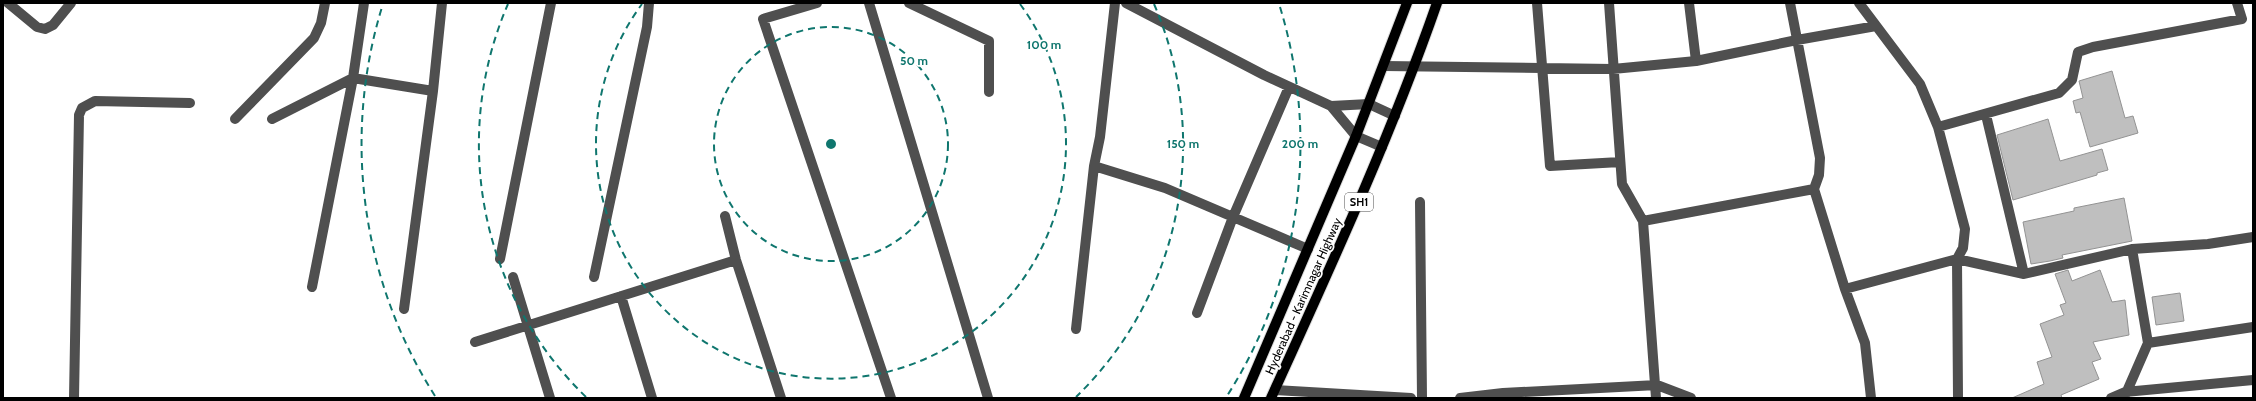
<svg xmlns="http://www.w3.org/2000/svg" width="2256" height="401" font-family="Cabin,sans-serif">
  <rect width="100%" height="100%" fill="#fff"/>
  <!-- building -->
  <path fill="#bfbfbf" stroke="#939393" d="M2112 71 2125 118 2133 116 2138 133 2090 147 2080 112 2076 113 2073 101 2083 98 2079 81Z
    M2048 119 2060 161 2102 149 2108 170 2097 173V175L2013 200 1997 135Z
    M2124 198 2132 241 2062 255 2063 258 2050 261 2031 264 2023 222 2074 211V208Z
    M2068 270 2072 281 2100 270 2112 302 2125 300 2129 335 2093 342 2101 359 2092 362 2099 379 2061 395 2062 398H2012L2044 384 2037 362 2052 357 2040 324 2064 315 2060 305 2066 303 2055 274Z
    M2180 293 2184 321 2156 325 2152 297Z"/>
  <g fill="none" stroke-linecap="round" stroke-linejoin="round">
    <!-- major casing -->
    <g stroke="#dbdbdb" stroke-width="12">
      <path id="major" d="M1244 398 1356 136 1407 3
        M1271 398C1330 268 1390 138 1437 3"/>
    </g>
    <!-- minor -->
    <path stroke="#4f4f4f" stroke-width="10" d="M8 3 37 27 45 29 53 25 71 3
      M817 3 763 19 891 398
      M869 3 988 398
      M909 3 989 41V92
      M1115 3 1100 137 1094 166 1165 188 1308 249
      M1126 3 1264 75 1331 106 1356 136 1382 147
      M1537 3 1550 166 1620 162
      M1609 3 1622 184 1643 221 1656 398
      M1689 3 1696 61
      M1790 3 1820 158 1819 175 1814 189 1845 289 1865 343 1871 398
      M1859 3 1920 84 1938 127 1965 229 1963 248 1957 259 1958 398
      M1384 66 1613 69 1696 61 1797 40 1876 26
      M1331 106 1369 104 1395 116
      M1986 115 2024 274
      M235 119 314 38 321 23 325 3
      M272 119 353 78 433 91
      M1938 127 2059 93 2072 80 2078 52 2093 47 2242 19 2237 3
      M1420 202 1422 398
      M725 216 736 260 781 398
      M1643 221 1814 189
      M2132 249 2148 343
      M500 259 551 3
      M513 277 550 398
      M594 277 647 27 649 3
      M312 287 353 78 364 3
      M1845 289 1957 259 2024 274 2132 249 2208 244 2253 237
      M621 296 652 398
      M404 309 433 91 442 3
      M1197 313 1233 217 1289 87
      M1076 329 1094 166
      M475 342 736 260
      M1275 390 1411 398
      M74 398 79 115 82 108 95 101 190 103
      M1460 398 1503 393 1657 385 1691 398
      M2111 398 2125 392 2253 380
      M2124 398 2148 343 2253 327"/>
    <!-- major -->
    <use href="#major" stroke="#000" stroke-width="10"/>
  </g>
  <!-- distance rings -->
  <g fill="none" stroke="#0f766e" stroke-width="2" stroke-dasharray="7 5">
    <circle cx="831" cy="144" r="117"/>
    <path d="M1020 4A235 235 0 1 1 642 4"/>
    <path d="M586 397A352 352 0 0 1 508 4M1154 4A352 352 0 0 1 1076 397"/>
    <path d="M435 396A469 469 0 0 1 382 7M1280 7A469 469 0 0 1 1227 396"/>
  </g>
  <g text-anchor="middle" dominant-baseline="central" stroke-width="3.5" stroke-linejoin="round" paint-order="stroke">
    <!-- shield labels -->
    <rect fill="#fff" stroke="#4c4c4c" stroke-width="1" x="1345" y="193" width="28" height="18" rx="3"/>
    <g font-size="11" font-weight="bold" fill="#000">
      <text x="1359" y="202">SH1</text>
    </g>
    <!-- street labels -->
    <g font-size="12" fill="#000" stroke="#fff">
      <text transform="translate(1303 296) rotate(-66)">Hyderabad - Karimnagar Highway</text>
    </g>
  </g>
  <circle cx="831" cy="144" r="6" fill="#0f766e" stroke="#fff" stroke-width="2"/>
  <g font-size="12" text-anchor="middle" font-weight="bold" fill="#0f766e" stroke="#fff" stroke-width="3.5" stroke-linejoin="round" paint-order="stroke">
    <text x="1044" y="49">100 m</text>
    <text x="914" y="65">50 m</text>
    <text x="1183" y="148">150 m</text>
    <text x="1300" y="148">200 m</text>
  </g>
  <!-- border -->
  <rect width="2256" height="401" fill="none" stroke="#000000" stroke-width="8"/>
</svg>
